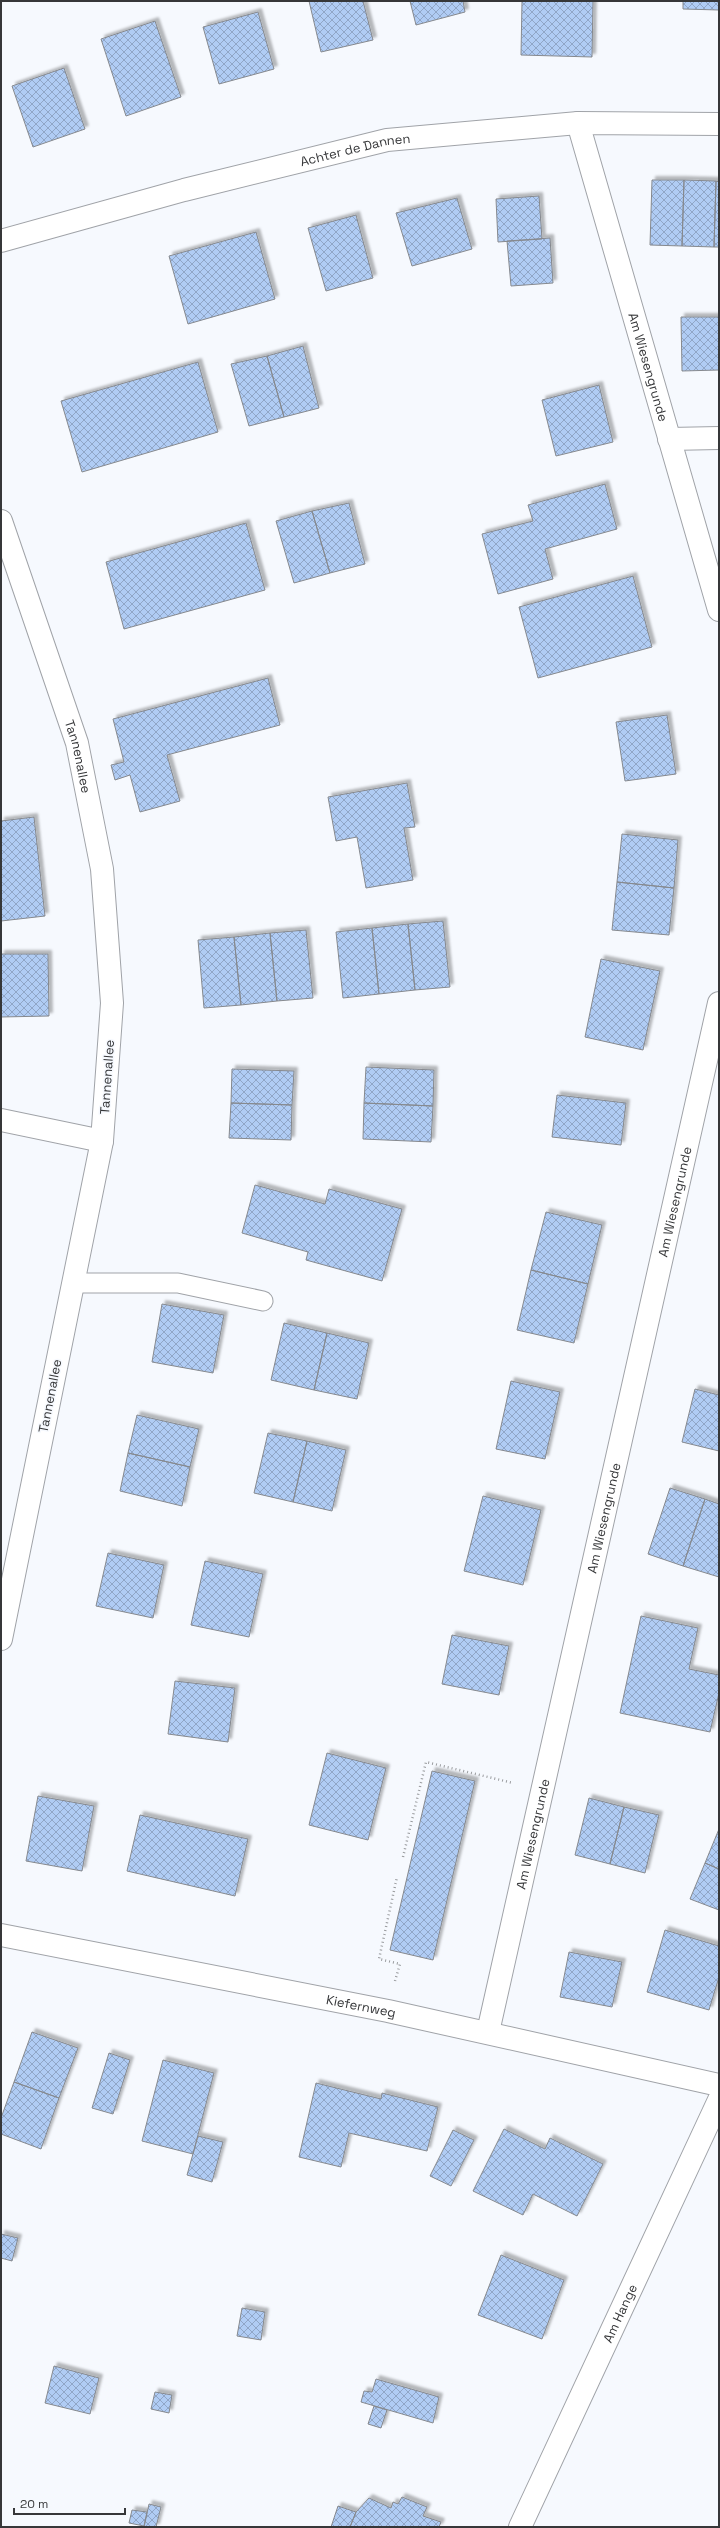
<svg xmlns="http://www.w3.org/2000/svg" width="720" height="2528" font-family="'Space Grotesk',sans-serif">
  <defs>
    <pattern id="building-cross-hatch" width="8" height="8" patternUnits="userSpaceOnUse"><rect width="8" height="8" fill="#b0ccf4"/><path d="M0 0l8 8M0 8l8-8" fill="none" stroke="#90a6c7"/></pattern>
    <filter id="shadow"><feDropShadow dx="3.5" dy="-3.5" stdDeviation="1" flood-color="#0004"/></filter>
  </defs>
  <rect width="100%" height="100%" fill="#f6f9fe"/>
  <!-- building -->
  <path fill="url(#building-cross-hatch)" stroke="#86898e" filter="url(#shadow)" d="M309 1H363L373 40 321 52Z
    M410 1H463L465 12 416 25Z
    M522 1H593L592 57 521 55Z
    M683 1H719V10L683 9Z
    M258 12 274 69 219 84 203 27Z
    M155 21 181 97 126 116 101 39Z
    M64 68 85 129 33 147 12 86Z
    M652 180H684L682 246 650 245Z
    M684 180 716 181 714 247 682 246Z
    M716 181 719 182V247H714Z
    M539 196 542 239 498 242 496 199Z
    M457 198 472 249 412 266 396 213Z
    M356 215 373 278 326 291 308 228Z
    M256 232 275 299 188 324 169 256Z
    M550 238 553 283 511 286 507 241Z
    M681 317H719V370L682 371Z
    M303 346 319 408 284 417 267 356Z
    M267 356 284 417 249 426 231 364Z
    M198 362 218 432 82 472 61 401Z
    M599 385 613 442 556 456 542 400Z
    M605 484 617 529 545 549 553 579 498 594 482 534 533 521 528 505Z
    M349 503 365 564 330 573 312 511Z
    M312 511 330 573 294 583 276 521Z
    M246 523 265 590 124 629 106 562Z
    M633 576 652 647 538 678 519 607Z
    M268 678 280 725 167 755 180 801 140 812 130 775 115 780 111 765 124 762 113 719Z
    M667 715 676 774 625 781 616 722Z
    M407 783 415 827 404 828 413 880 366 888 357 837 336 841 328 797Z
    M34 817 45 916 1 921V821Z
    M622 834 678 840 674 888 617 882Z
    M617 882 674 888 669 935 612 930Z
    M443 921 450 987 415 990 408 924Z
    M408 924 415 990 379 994 372 928Z
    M372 928 379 994 343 998 336 932Z
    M306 930 313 998 277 1001 270 933Z
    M270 933 277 1001 241 1005 234 937Z
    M234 937 241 1005 204 1008 198 940Z
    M1 954H48L49 1016 1 1017Z
    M601 959 660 971 643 1050 585 1037Z
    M366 1067 434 1070 433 1106 364 1103Z
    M232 1069 294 1071 292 1105 231 1103Z
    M557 1095 626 1103 621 1145 552 1137Z
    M231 1103 292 1105 291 1140 229 1138Z
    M364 1103 433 1106 431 1142 363 1139Z
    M255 1185 325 1204 329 1189 402 1209 382 1281 306 1260 308 1252 242 1233Z
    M546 1212 602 1225 588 1284 531 1270Z
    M531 1270 588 1284 574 1343 517 1330Z
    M162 1304 224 1315 213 1373 152 1362Z
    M284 1323 327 1333 314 1390 271 1380Z
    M327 1333 369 1343 357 1399 314 1390Z
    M511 1381 560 1392 545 1459 496 1449Z
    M695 1389 719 1395V1451L682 1442Z
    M137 1415 199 1429 190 1467 128 1453Z
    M268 1433 307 1441 293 1502 254 1493Z
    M307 1441 346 1450 332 1511 293 1502Z
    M128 1453 190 1467 182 1506 120 1491Z
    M670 1488 705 1499 683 1566 648 1554Z
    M483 1496 541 1510 523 1585 464 1571Z
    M705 1499 719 1504V1577L683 1566Z
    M108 1553 164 1565 153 1618 96 1606Z
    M205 1561 263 1574 249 1637 191 1625Z
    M641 1616 698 1628 689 1669 719 1675V1693L710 1732 620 1713Z
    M452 1635 509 1646 499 1695 442 1684Z
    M175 1681 235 1688 228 1742 168 1734Z
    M327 1753 386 1768 368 1840 309 1825Z
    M432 1771 475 1781 433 1960 390 1950Z
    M38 1796 94 1806 82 1871 26 1861Z
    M589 1798 624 1807 610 1864 575 1855Z
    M624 1807 659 1815 645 1873 610 1864Z
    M140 1815 248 1839 235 1896 127 1871Z
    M719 1829V1869L705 1863Z
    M705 1863 719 1869V1910L690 1899Z
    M665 1930 719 1946V1977L709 2010 647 1992Z
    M569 1952 622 1962 612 2007 560 1997Z
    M32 2032 78 2048 59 2098 14 2082Z
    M109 2053 130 2060 113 2114 92 2108Z
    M163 2060 214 2073 193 2154 142 2141Z
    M14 2082 59 2098 41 2149 1 2134V2118Z
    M316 2083 381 2099 382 2093 438 2107 427 2151 349 2133 341 2167 299 2157Z
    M504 2129 545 2149 550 2138 603 2164 577 2216 533 2194 523 2215 473 2191Z
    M453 2130 474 2140 451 2186 430 2176Z
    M198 2136 223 2142 212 2182 187 2175Z
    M1 2234 18 2238 12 2261 1 2258Z
    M501 2255 564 2280 542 2339 478 2315Z
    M242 2308 265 2312 261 2340 237 2336Z
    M54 2366 99 2378 90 2414 45 2403Z
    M376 2379 439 2397 433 2423 361 2402 364 2391 372 2392Z
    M155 2392 172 2395 169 2413 151 2409Z
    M374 2406 387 2410 381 2428 368 2424Z
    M402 2497 427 2507 423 2516 441 2522 439 2527H350L356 2512 369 2498 391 2508 393 2502 398 2504Z
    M149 2504 161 2507 156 2527H144Z
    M338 2506 356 2512 350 2527H331Z
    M132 2510 147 2512 144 2526 129 2523Z"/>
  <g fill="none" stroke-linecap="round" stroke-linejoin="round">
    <!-- service casing -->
    <g stroke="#a0a3a8" stroke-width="21">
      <path id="service" d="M73 1283H178L263 1301"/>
    </g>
    <!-- minor casing -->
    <g stroke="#a0a3a8" stroke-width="24">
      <g id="minor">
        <path id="s1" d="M578 123 719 610"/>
        <path id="s2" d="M1 241 184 190 387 140 578 123 719 124"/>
        <path d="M669 439 719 438"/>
        <path id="s3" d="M1 521 77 743 102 869 112 1003 102 1141 1 1639"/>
        <path d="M1 1120 102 1141"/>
        <path id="s4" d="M1 1935 388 2011 719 2085"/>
        <path id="s5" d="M488 2032 719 1003"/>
        <path id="s6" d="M520 2527 719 2100"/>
      </g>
    </g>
    <!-- path -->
    <path stroke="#999b9e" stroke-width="2.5" stroke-dasharray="1 3" stroke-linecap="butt" d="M403 1857 426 1762 513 1783
      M395 1981 400 1964 379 1959 397 1877"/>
    <!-- service -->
    <use href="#service" stroke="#fff" stroke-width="19"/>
    <!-- minor -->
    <use href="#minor" stroke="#fff" stroke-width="22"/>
  </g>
  <g text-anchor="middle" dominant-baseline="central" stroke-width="3" stroke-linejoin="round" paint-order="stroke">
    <!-- street labels -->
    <g font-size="13" fill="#363739" stroke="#f6f9fe">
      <text stroke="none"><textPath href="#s2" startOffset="366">Achter de Dannen</textPath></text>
      <text stroke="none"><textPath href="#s1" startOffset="254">Am Wiesengrunde</textPath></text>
      <text stroke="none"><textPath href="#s3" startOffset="248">Tannenallee</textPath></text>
      <text transform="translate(107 1077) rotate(-86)">Tannenallee</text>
      <text stroke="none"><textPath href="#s5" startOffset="851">Am Wiesengrunde</textPath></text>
      <text transform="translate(50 1396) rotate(-79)">Tannenallee</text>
      <text stroke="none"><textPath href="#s5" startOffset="527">Am Wiesengrunde</textPath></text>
      <text stroke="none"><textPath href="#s5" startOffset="203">Am Wiesengrunde</textPath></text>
      <text stroke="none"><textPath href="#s4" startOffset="367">Kiefernweg</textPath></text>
      <text stroke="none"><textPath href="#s6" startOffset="236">Am Hange</textPath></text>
    </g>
  </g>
  <!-- border -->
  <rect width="720" height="2528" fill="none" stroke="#363739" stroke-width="4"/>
  <!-- scale -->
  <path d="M14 2508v6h111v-6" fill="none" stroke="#363739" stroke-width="2"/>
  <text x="20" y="2508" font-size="12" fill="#363739" stroke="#f6f9fe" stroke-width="3" paint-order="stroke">20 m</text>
</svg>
